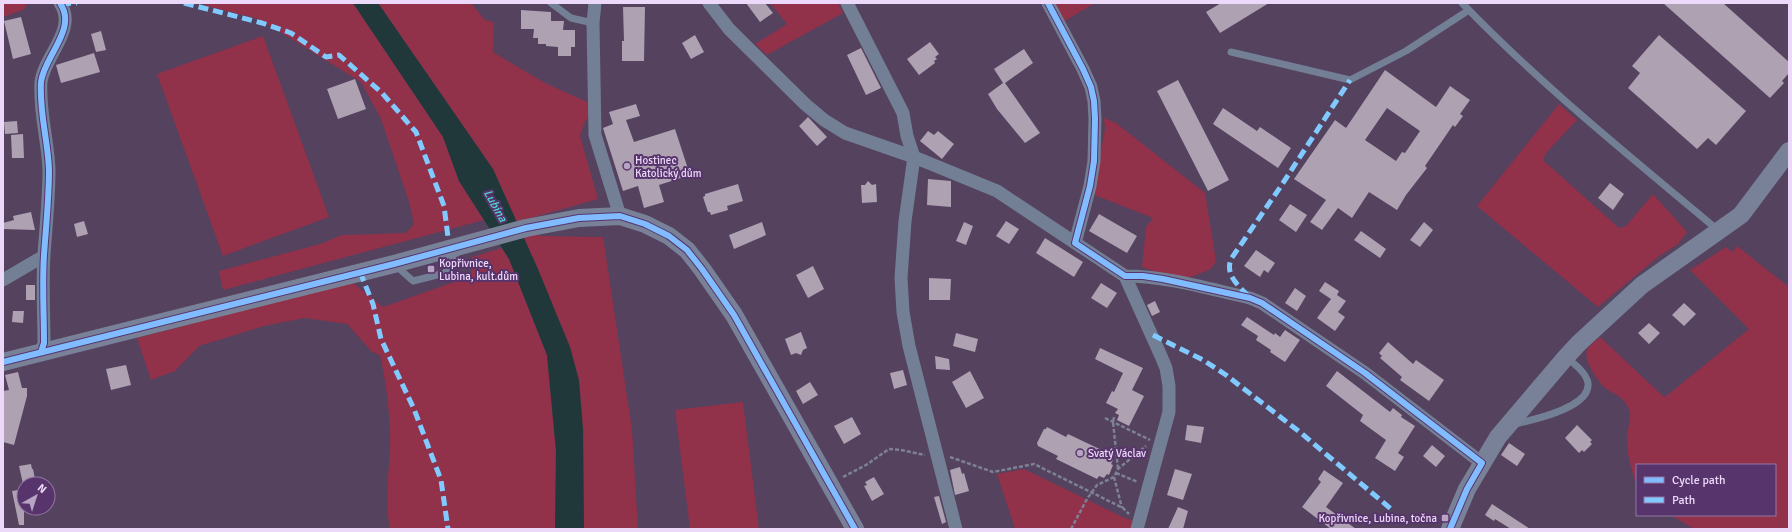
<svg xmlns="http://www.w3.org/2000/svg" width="1792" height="532" font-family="Signika,sans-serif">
  <rect width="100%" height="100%" fill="#54425f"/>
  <!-- green -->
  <path fill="#91314a" d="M3 3H28L23 10 6 16H3Z
    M206 3H353L443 137 459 181 484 220 223 290 219 271 320 244 342 235 406 233 414 224 409 202 381 119 361 82 259 19 206 6Z
    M378 3H471L485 20 494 22 493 52 545 83 587 102 589 118 585 121 580 136 598 199 531 218 540 236 603 237 632 429 638 529H584L583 429 493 169Z
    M770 3H838L843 13 767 55 755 44 787 24Z
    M1053 3H1095L1063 22Z
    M263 36 329 217 223 256 157 74Z
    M1559 104 1577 120 1546 153 1543 160 1619 228 1626 226 1653 194 1687 232 1678 244 1658 257 1598 307 1477 206Z
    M1104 118 1116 123 1205 193 1216 261 1211 269 1179 282 1142 267 1146 227 1153 218 1092 194 1105 130Z
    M1737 246 1789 287V529H1694L1671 515H1775V465H1637V486C1631 469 1626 453 1627 434 1628 427 1632 417 1629 410 1624 395 1613 395 1603 386 1597 380 1583 358 1587 350 1589 345 1596 341 1600 337L1664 397 1670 393 1749 329 1690 270 1726 247 1732 252Z
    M502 248 509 259 547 355 556 451 555 529H390C384 497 389 478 390 446 391 420 386 381 380 355L372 352 347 324 305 318 264 326 199 346 175 371 151 380 137 338 352 282 383 307 471 276 472 257Z
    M743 402 759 529H690L675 410Z
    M1024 469 1127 519 1134 520 1132 529H1015L997 474Z"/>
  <!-- water -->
  <path fill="#21383a" d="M353 3H378L493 169 538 269 570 347 579 380 583 429 584 529H555L556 451 547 355 509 259 459 181 443 137Z"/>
  <!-- building -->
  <path fill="#aea1b2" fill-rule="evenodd" d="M746 3H765L773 13 760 22Z
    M1221 3H1269L1220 33 1206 12Z
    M1663 3H1723L1789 62V73L1782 81 1784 83 1770 98Z
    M623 7H645L644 61H622V41H624Z
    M521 10 551 12V21H564L563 30H575V47H571V56H558V47L546 46V44H538V38H533L534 29H521Z
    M21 17 31 54 13 59 4 21Z
    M101 31 106 50 96 52 91 34Z
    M695 35 704 52 691 59 682 43Z
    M1659 35 1746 111 1716 145 1708 138 1697 149 1628 88 1640 73 1632 66Z
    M930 42 939 54 935 57 937 59 934 61 935 63 919 75 907 59Z
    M861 48 881 88 866 95 847 55Z
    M1024 49 1033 63 1005 83 1040 133 1025 143 997 109 988 94 1003 83 994 69Z
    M94 53 100 72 61 83 56 65Z
    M1385 70 1436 107 1450 86 1470 100 1460 114 1463 116 1455 127 1453 125 1425 166 1427 168 1406 195 1397 210 1369 192 1352 218 1338 208 1322 230 1310 222 1326 200 1294 179 1335 120 1346 128ZM1387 108 1420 131 1405 153 1402 152 1396 161 1365 140Z
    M355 79 366 109 338 119 327 89Z
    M1178 80 1229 180 1208 191 1157 91Z
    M636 104 640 116 626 120 634 142 675 129 690 175 659 185 664 202 644 208 638 186 623 191 603 128 613 124 609 112Z
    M1223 108 1257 131 1260 127 1291 148 1278 168 1213 124Z
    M808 117 827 137 817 146 799 126Z
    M17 121 18 133 5 134 4 122Z
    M928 131 934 135 938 131 954 144 942 159 920 141Z
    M23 134 24 158H12L11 135Z
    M928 179 951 181V207L927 205Z
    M868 181 872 185 876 184 877 202 862 203 861 185H865Z
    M1610 183 1624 194 1613 210 1598 198Z
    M738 184 743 201 727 206 728 210 711 215 710 212H708L703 197 705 196V194Z
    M1290 204 1307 215 1296 232 1279 220Z
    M31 212 35 230 3 229V223L14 220 13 216Z
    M1099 214 1137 236 1127 253 1089 231Z
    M84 221 88 234 77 237 74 224Z
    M1006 221 1019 229 1009 244 996 236Z
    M762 222 766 235 734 249 729 235Z
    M964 222 973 226 966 245 956 241Z
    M1424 222 1433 230 1420 247 1410 240Z
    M1361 231 1386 249 1380 258 1354 240Z
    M1045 238 1083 262 1074 277 1036 253Z
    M1256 250 1275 263 1268 273 1264 270 1260 277 1244 266Z
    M813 266 824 289 808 298 796 275Z
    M929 278 951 279 950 300H929Z
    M1325 282 1339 291 1337 295 1346 301 1338 312 1345 317 1335 331 1317 318 1331 299 1319 291Z
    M1101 283 1117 293 1107 308 1091 298Z
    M26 285H35V300H26Z
    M1295 288 1306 296 1297 311 1285 303Z
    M1155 301 1160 312 1152 316 1147 305Z
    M1684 303 1696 314 1684 326 1672 315Z
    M13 311H24L23 323 12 322Z
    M1247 317 1274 335 1275 333 1280 337 1285 330 1300 340 1285 362 1270 352 1271 350 1256 340 1258 336 1241 325Z
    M1649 323 1660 333 1649 344 1638 333Z
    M801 332 807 348 803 350 801 355 796 353 791 355 785 339Z
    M956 333 978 339 975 352 953 346Z
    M1388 342 1413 364 1416 360 1444 380 1429 401 1400 380 1402 377 1380 358 1382 356 1379 353Z
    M1100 348 1143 368 1132 390 1144 396 1129 426 1117 420 1119 415 1115 413 1118 409 1106 403 1112 391 1114 392 1123 373 1095 359Z
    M935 356 949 359 950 370 936 369Z
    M126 365 131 385 111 390 106 369Z
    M903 370 907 385 894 389 890 373Z
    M970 371 984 398 966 408 952 382Z
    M1337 371 1390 412 1393 408 1402 415 1401 417 1415 426 1398 453 1404 457 1395 471 1375 458 1386 440 1360 421 1363 415 1326 386Z
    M18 372 22 388H27V396L14 445 3 442V391L9 390 5 375Z
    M810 382 818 395 803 404 796 391Z
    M852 417 861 434 844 444 834 426Z
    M1187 425 1204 427 1201 443 1185 440Z
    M1577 425 1592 440 1590 442 1592 444 1584 452 1582 450 1579 453 1565 438Z
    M1047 427 1066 437 1068 434 1110 454 1108 457 1113 460 1111 464 1113 465 1109 475 1107 474 1104 478 1099 476 1097 479 1056 459 1058 456 1038 446 1037 443 1044 429H1046Z
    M1509 443 1525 454 1517 466 1501 455Z
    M1432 445 1445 456 1436 467 1423 456Z
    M31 464 32 469H33L36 484H23L19 466Z
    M960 467 962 474 964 473 969 491 955 495 950 470Z
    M1175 469 1192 474 1183 500 1167 495Z
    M1324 470 1343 483 1326 507 1356 529H1331L1302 507 1321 482 1318 479Z
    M874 477 884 494 872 501 864 486 867 485 865 482Z
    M24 489V525H19L12 491Z
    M939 496 946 522 942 524 934 497Z
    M1492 504 1530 529H1511L1495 519 1494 521 1485 515Z
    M1178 507 1188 511 1183 529H1168Z"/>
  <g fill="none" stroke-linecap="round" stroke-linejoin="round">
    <!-- path -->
    <path stroke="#7e8195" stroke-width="2.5" stroke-dasharray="4 2" stroke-linecap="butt" d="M1114 417 1113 422 1118 469
      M1105 418 1150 440
      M950 457 993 472 1034 464 1123 508 1129 514
      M1116 473 1138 482
      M843 477 866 465 889 449 901 450 925 455
      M1114 477 1122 508
      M1071 529 1087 499 1097 485 1114 477 1118 469 1146 446"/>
    <!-- lane -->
    <path stroke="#737f95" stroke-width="7" d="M551 3 571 18 593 23
      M1462 3C1542 86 1631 157 1719 231
      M1231 52 1350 80 1406 51 1469 10
      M395 265 413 281 445 273 459 249
      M1515 424C1532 420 1591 408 1588 383 1586 372 1574 364 1566 357"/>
    <!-- street -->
    <path stroke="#737f95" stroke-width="13" d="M595 3 593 23 595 135 620 216
      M709 3 729 29 805 104 824 120 845 133 914 157 997 191 1125 276C1167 276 1209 289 1250 298L1262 303 1365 373 1482 463
      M847 3 903 113 907 136 914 157 905 221 901 278 903 312 909 346 956 529
      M1048 3 1083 69 1091 87 1094 101 1095 119 1094 161 1090 186 1075 243
      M1125 276 1161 356 1166 368 1169 386V412L1137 529
      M3 280 44 256
      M41 352 44 343C44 314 42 284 44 255 46 226 49 198 49 170 48 140 39 112 41 82 44 56 78 29 60 3"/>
    <!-- secondary -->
    <path stroke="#788198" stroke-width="18" d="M3 362 394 264 526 228 579 218 620 216 645 224 669 236 687 250 702 269 734 315 855 529
      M1450 529 1467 489 1498 437 1566 357 1579 343 1642 285 1741 215 1789 151"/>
    <!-- quiet -->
    <path stroke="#80caff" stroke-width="5" stroke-dasharray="10 5" stroke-linecap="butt" d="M184 3 262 23 291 33 326 57 339 55 382 93 416 132 444 206 448 237
      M61 4 77 3
      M360 272 373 304 381 339 414 409 441 480 448 529
      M1248 296C1238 285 1225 275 1231 259L1281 186 1350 80
      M1153 335 1203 360 1226 375 1301 433 1391 509"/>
    <!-- cycleway casing -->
    <g stroke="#57356c" stroke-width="8">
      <path id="cycleway" d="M1048 3 1083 69 1091 87 1094 101 1095 119 1094 161 1090 186 1075 243 1125 276H1143L1163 279 1250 298 1262 303 1365 373 1482 463 1467 489 1450 529
        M41 352 44 343C44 314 42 284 44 255 46 226 49 198 49 170 48 140 39 112 41 82 44 56 78 29 60 3
        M3 362 394 264 526 228 579 218 620 216 645 224 669 236 687 250 702 269 734 315 855 529"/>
    </g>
    <!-- cycleway -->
    <use href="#cycleway" stroke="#80bcff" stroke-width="6"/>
  </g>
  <!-- markers -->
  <g fill="#b7a4c3" stroke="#57356c" stroke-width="1.5">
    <circle cx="627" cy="166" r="4"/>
    <rect x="427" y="265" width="8" height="8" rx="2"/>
    <circle cx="1080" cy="453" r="4"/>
    <rect x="1441" y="514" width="8" height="8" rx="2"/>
  </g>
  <g text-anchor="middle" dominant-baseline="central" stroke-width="4" stroke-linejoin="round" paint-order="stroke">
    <!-- poi labels -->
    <g font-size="11" fill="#ecd9f9" stroke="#57356c" text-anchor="start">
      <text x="635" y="160">Hostinec<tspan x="635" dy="13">Katolický dům</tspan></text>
      <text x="439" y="263">Kopřivnice,<tspan x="439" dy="13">Lubina, kult.dům</tspan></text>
      <text x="1088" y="453">Svatý Václav</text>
      <text x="1437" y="518" text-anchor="end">Kopřivnice, Lubina, točna</text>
    </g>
    <!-- water labels -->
    <g font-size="12" font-style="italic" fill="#4fd9d3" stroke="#57356c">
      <text transform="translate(495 206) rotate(61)">Lubina</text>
    </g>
  </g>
  <!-- border -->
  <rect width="1792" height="532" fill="none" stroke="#ecd9f9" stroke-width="8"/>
  <!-- legend -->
  <rect x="1636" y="464" width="140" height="52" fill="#57356c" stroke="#9377a4"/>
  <rect x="1644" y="477" width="20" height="6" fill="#80bcff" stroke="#9377a4"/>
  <text x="1672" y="484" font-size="12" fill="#ecd9f9">Cycle path</text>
  <rect x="1644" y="497" width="20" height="6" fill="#80caff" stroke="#9377a4"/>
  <text x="1672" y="504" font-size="12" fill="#ecd9f9">Path</text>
  <!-- north arrow -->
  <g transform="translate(36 496) rotate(39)"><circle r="19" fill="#57356c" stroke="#9377a4"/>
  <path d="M0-3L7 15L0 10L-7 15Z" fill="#b7a4c3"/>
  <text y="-6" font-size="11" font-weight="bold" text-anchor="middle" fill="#ecd9f9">N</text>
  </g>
</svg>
